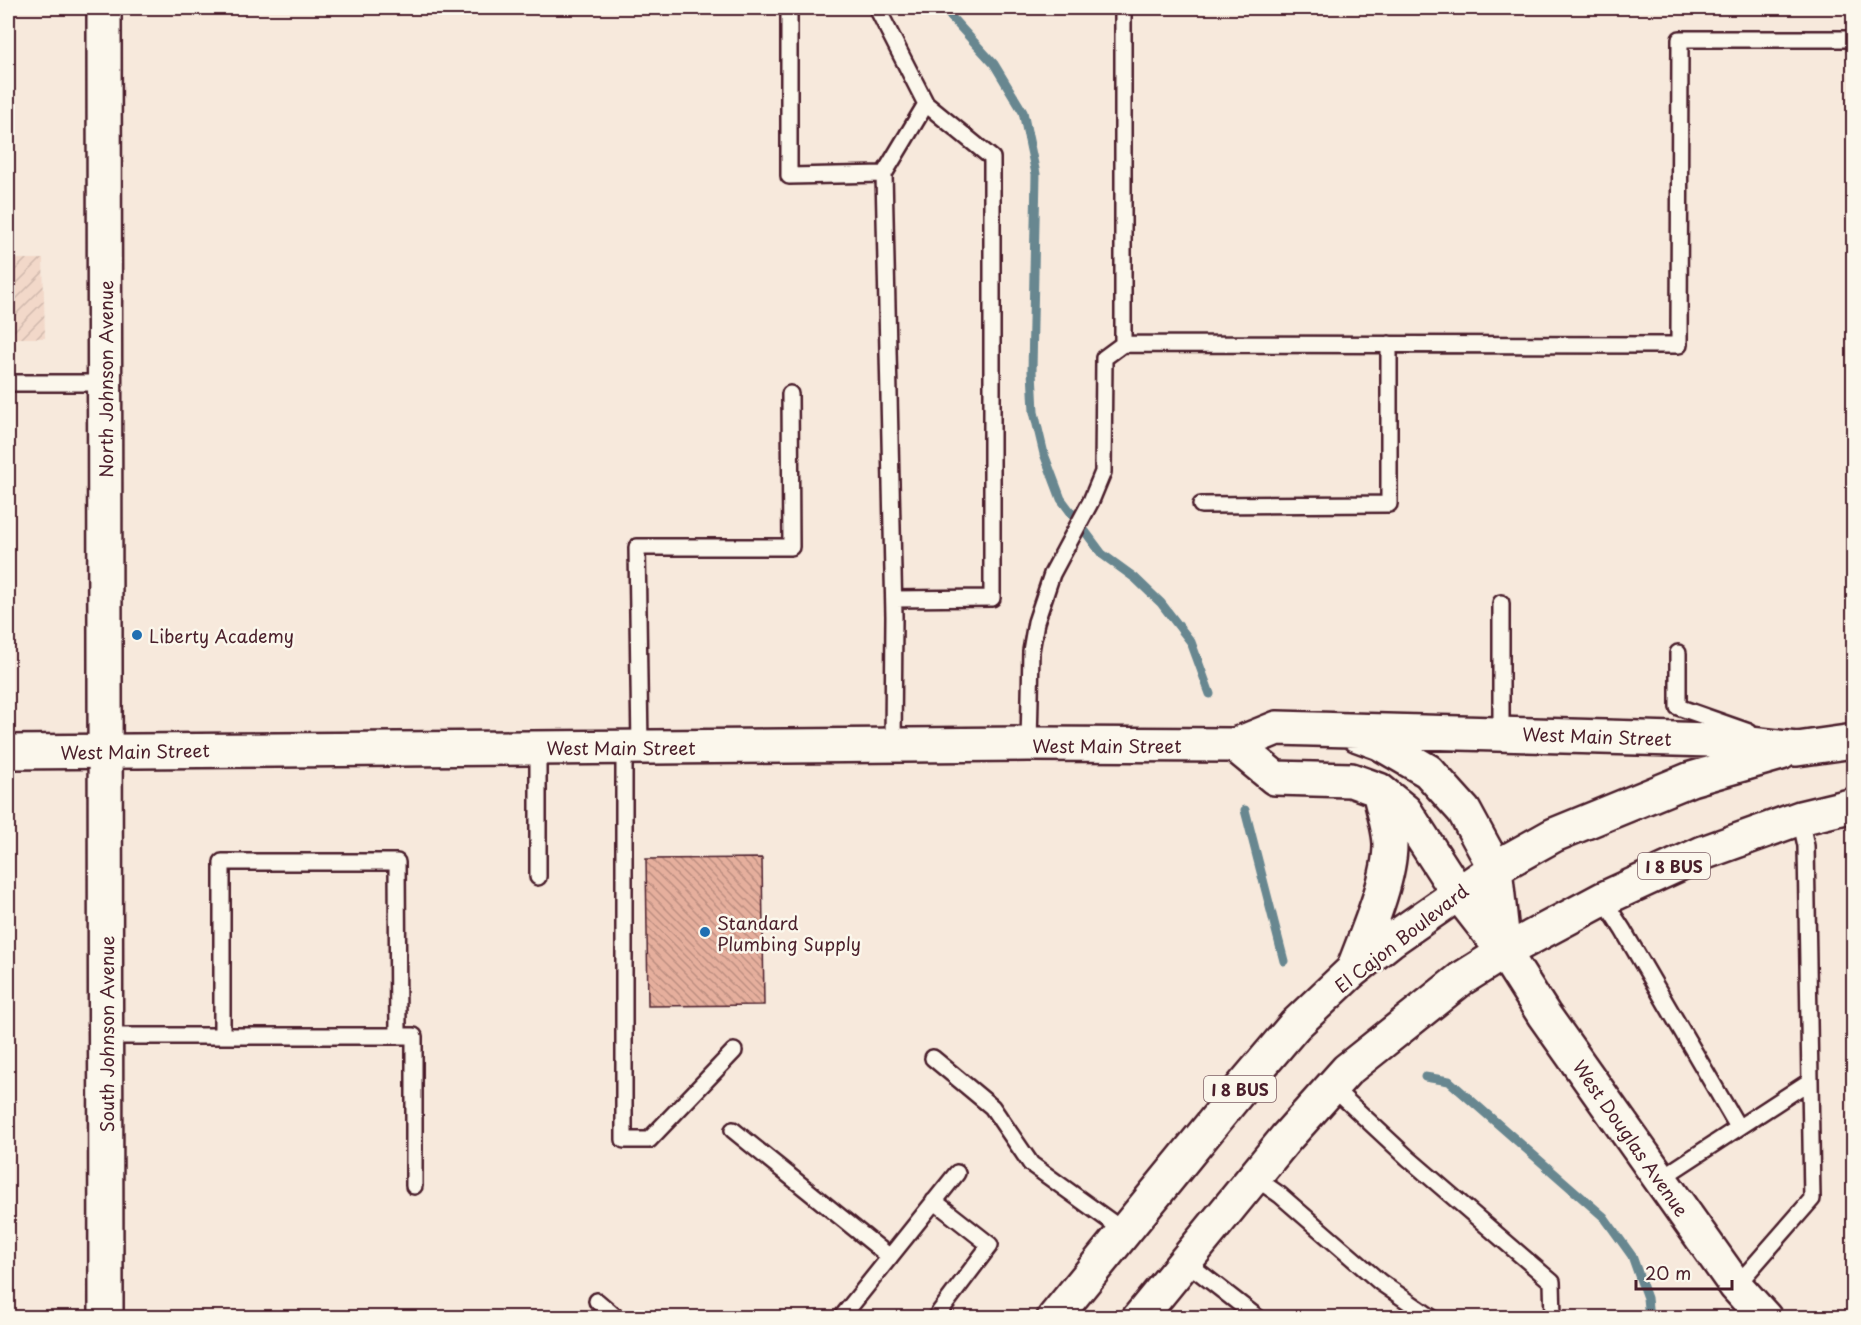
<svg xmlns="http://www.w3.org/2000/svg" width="1861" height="1325" font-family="'Playpen Sans',sans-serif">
  <defs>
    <pattern id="industrial-furrows" width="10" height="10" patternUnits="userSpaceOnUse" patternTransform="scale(1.5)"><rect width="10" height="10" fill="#f2d8c9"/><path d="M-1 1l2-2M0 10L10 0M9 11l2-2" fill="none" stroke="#d1b9ad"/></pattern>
    <pattern id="building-back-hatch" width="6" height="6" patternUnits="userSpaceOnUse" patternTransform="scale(1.5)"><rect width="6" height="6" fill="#e6af9d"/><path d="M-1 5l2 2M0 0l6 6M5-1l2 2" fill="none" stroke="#bc8e80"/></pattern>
  </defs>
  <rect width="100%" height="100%" fill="#f7e9dc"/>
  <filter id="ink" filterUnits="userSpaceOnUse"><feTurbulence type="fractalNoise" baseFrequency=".0167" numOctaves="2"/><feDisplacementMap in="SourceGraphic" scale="12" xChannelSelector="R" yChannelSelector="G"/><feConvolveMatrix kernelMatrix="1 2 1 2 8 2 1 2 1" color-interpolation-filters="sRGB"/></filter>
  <g filter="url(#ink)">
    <!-- industrial -->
    <path fill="url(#industrial-furrows)" d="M8 259H43L45 338H8Z"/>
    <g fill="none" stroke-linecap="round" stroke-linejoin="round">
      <!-- stream -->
      <path stroke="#688790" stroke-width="9" d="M943 8 994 64 1023 112 1036 174 1032 371 1034 412 1044 454 1061 499 1102 554 1135 578 1161 603 1191 642 1210 694
        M1245 810 1284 961
        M1425 1077 1449 1081 1604 1217 1632 1256 1647 1298 1649 1318"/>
    </g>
    <!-- building -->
    <path fill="url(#building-back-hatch)" stroke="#4a1f2b" stroke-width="1.5" d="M762 858 764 1005 648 1006 646 859Z"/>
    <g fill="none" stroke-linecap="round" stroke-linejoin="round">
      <!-- service casing -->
      <g stroke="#4a1f2b" stroke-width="20">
        <path id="service" d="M789 8V176L884 174
          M877 8 926 104 992 158V598L894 599
          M1123 8V344L1679 345 1680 39H1854
          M8 383H105
          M1201 505 1389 504V344
          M1501 603V733
          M1678 653V707L1749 732
          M1029 744 1031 651 1036 622 1052 574 1091 501 1103 472 1104 358 1123 344
          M893 745 894 616 884 174 926 104
          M538 747V877
          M624 747V1140H649L734 1051
          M640 747 637 547H791L790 394
          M1603 899 1623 930 1738 1127
          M106 1036H414V1186
          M222 1036V862H397L398 1036
          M933 1058 992 1107 1031 1164 1124 1231
          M1332 1087 1408 1158 1552 1282 1553 1318
          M733 1130 890 1257
          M1254 1177 1280 1195 1380 1282 1432 1318
          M1660 1179 1810 1081 1806 846 1800 818
          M934 1201 990 1245 935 1318
          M1185 1261 1258 1318
          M1736 1286 1812 1199 1810 1081
          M597 1301 617 1318
          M841 1318 957 1173"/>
      </g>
      <!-- tertiary casing -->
      <g stroke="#4a1f2b" stroke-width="38">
        <path id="tertiary" d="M1504 952 1544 1015 1736 1286 1765 1318"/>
      </g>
      <!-- secondary casing -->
      <g stroke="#4a1f2b" stroke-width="38">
        <path id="secondary" d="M104 8 106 1318"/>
      </g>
      <!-- primary casing -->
      <g stroke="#4a1f2b" stroke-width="38">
        <path id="primary" d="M1358 735 1380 743 1428 771 1464 811 1495 868 1504 952
          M1235 745 1275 778 1351 780 1379 790 1405 811 1458 893 1504 952
          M8 752 1029 744 1235 745 1277 728 1712 740 1797 749 1854 741
          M1353 970C1366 935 1390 881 1390 845 1390 829 1382 806 1379 790
          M1054 1318 1244 1085 1295 1025 1352 971 1390 941 1495 868 1554 835 1691 779 1781 753
          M1139 1318 1286 1138 1347 1070 1461 979 1504 952 1603 899 1703 853 1800 818 1854 805"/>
      </g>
      <!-- service -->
      <use href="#service" stroke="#fbf7ec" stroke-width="15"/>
      <!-- tertiary -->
      <use href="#tertiary" stroke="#fbf7ec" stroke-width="33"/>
      <!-- secondary -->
      <use href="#secondary" stroke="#fbf7ec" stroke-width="33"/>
      <!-- primary -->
      <use href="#primary" stroke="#fbf7ec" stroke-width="33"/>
    </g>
  </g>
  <!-- markers -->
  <g fill="#1f6fb2" stroke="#fbf7ec" stroke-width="2">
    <circle cx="137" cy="635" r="6"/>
    <circle cx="705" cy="932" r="6"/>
  </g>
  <g text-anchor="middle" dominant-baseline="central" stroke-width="5" stroke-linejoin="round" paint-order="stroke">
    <!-- shield labels -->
    <g fill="#fbf7ec" stroke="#7f6065" stroke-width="1.5">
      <rect x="1638" y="853" width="72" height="26" rx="4.5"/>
      <rect x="1204" y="1076" width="72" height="26" rx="4.5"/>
    </g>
    <g font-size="16" font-weight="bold" fill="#4a1f2b">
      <text x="1674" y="866">I 8 BUS</text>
      <text x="1240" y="1089">I 8 BUS</text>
    </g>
    <!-- street labels -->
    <g font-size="18" fill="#4a1f2b" stroke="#fbf7ec">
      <text transform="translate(105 379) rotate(-90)">North Johnson Avenue</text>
      <text transform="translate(1597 736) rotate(2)">West Main Street</text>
      <text x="1107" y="745">West Main Street</text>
      <text x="621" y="747">West Main Street</text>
      <text transform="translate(135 751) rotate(-1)">West Main Street</text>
      <text transform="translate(1401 938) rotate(-38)">El Cajon Boulevard</text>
      <text transform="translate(106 1034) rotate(-90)">South Johnson Avenue</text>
      <text transform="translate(1631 1138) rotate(55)">West Douglas Avenue</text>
    </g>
    <!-- poi labels -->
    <g font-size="18" fill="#4a1f2b" stroke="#fbf7ec" text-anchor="start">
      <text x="149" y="635">Liberty Academy</text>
      <text x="717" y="922">Standard<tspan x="717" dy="21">Plumbing Supply</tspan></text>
    </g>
  </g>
  <!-- margin -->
  <rect width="1861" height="1325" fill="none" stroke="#fbf7ec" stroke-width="30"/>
  <rect x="15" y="15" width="1831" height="1295" fill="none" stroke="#4a1f2b" stroke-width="2" filter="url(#ink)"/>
  <!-- scale -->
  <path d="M1636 1280v9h96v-9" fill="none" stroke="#4a1f2b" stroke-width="3"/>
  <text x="1645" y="1280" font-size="18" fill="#4a1f2b" stroke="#fbf7ec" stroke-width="4.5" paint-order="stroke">20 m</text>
</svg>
